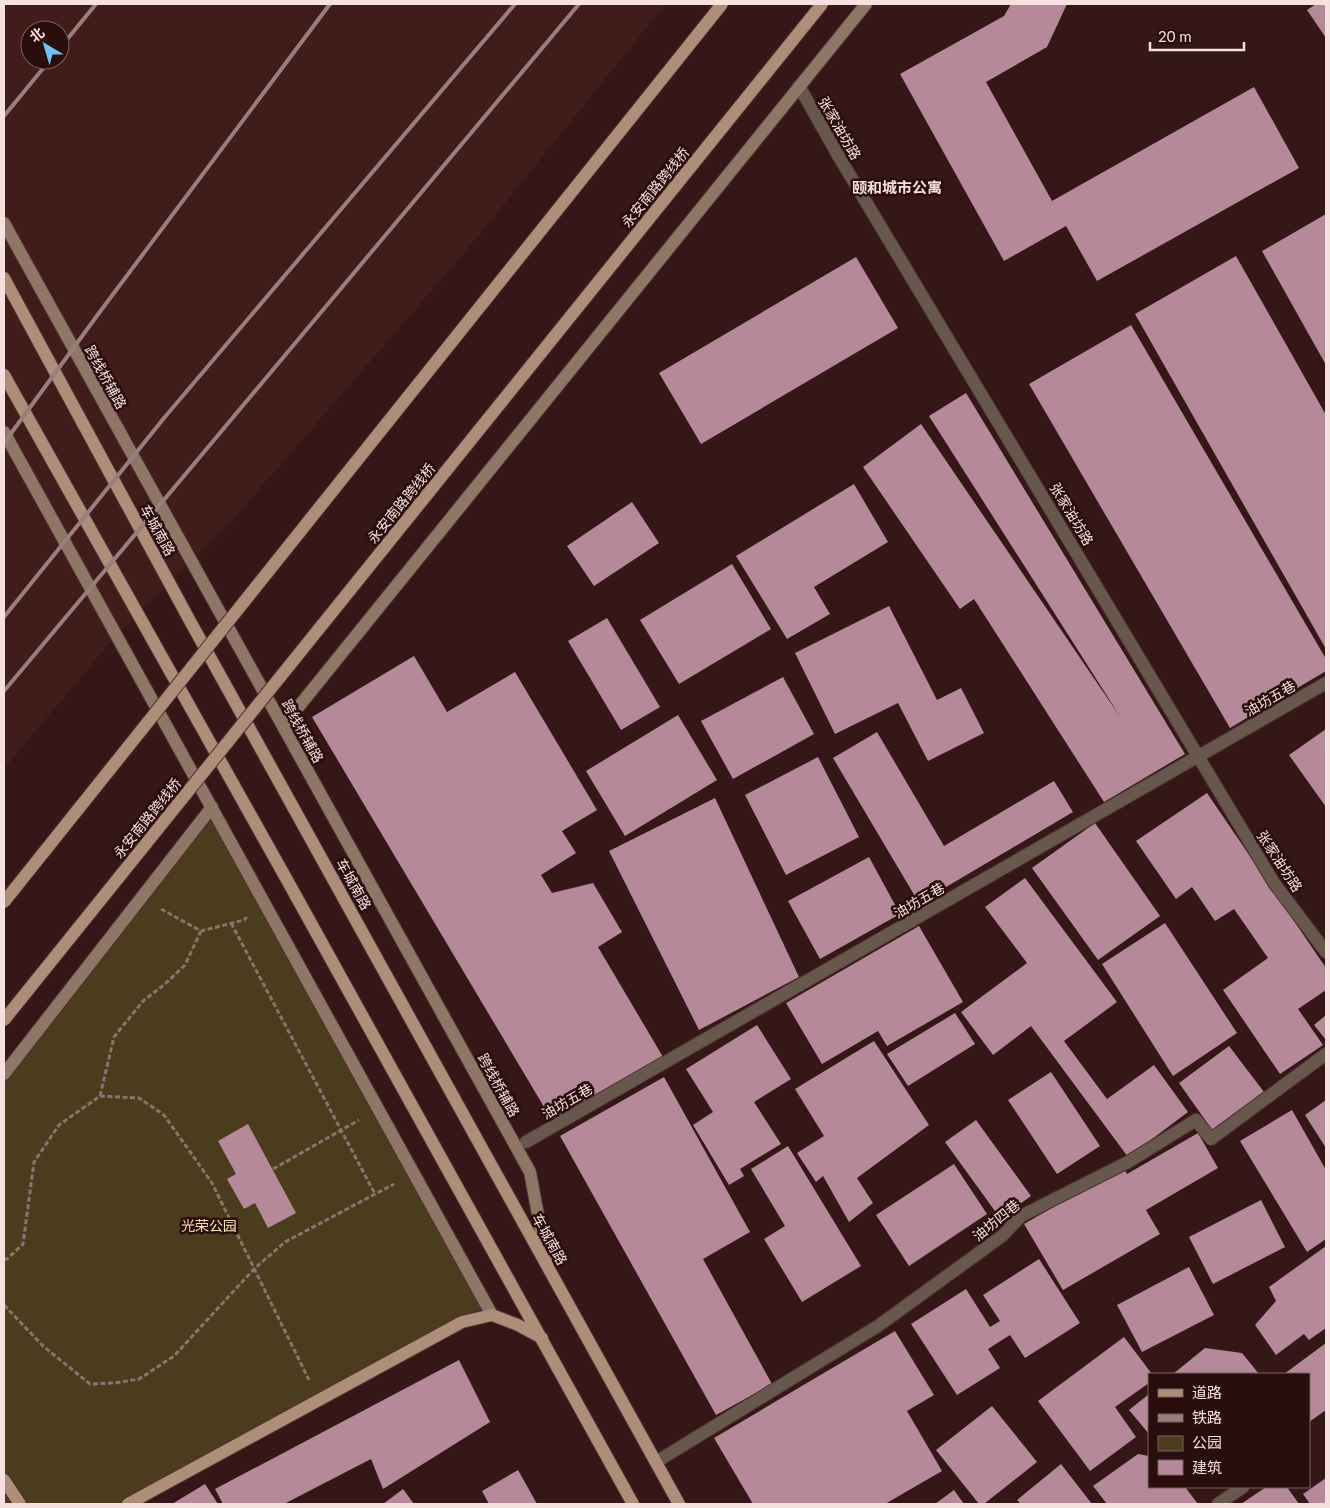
<svg xmlns="http://www.w3.org/2000/svg" width="1330" height="1508" font-family="Lato,'Noto Sans SC',sans-serif">
  <rect width="100%" height="100%" fill="#341716"/>
  <!-- built -->
  <path fill="#401c1a" fill-rule="evenodd" d="M4 4H666L467 250 231 522 113 639 4 769ZM30 30H60V60H30Z"/>
  <!-- green -->
  <path fill="#4b3c1d" d="M212 807 492 1315 462 1322 128 1504H4V1074Z"/>
  <!-- building -->
  <path fill="#b58999" d="M1011 4H1067L1047 47 986 82 1052 201 1254 87 1299 168 1097 281 1066 226 1004 261 900 74 1004 16Z
    M1316 4H1326V38L1307 10Z
    M1326 214V365L1262 251Z
    M1236 256 1326 415V649L1135 314Z
    M856 257 898 328 701 444 659 373Z
    M1131 325 1326 659V671L1230 728 1029 384Z
    M966 393 1185 754 1104 802 974 599 960 609 863 467 921 424 1121 718 929 416Z
    M854 484 888 542 814 587 830 614 787 639 736 556Z
    M632 502 659 543 594 586 567 546Z
    M732 564 771 629 679 684 640 620Z
    M889 606 937 700 961 688 984 733 928 761 898 703 835 734 795 653Z
    M607 618 660 707 621 730 568 641Z
    M414 656 447 712 515 672 597 810 562 831 576 853 541 875 552 893 593 883 622 932 598 947 663 1057 553 1122 312 717Z
    M783 677 814 734 733 779 701 721Z
    M678 715 717 780 625 836 586 771Z
    M1326 729V807L1289 755Z
    M877 732 944 846 1054 781 1073 812 919 903 833 758Z
    M818 757 859 837 786 875 745 795Z
    M1207 793 1326 968V990L1298 1009 1323 1045 1280 1074 1223 990 1268 958 1234 909 1215 921 1192 887 1176 899 1136 841Z
    M715 798 799 977 699 1030 609 851Z
    M1095 823 1160 916 1098 960 1032 868Z
    M869 857 900 914 820 959 788 901Z
    M1025 878 1117 1002 1064 1041 1107 1099 1154 1065 1188 1112 1128 1157 1031 1026 993 1055 961 1012 1027 963 985 907Z
    M1165 923 1237 1033 1173 1076 1102 964Z
    M919 926 963 1002 887 1046 878 1031 822 1064 786 1003Z
    M955 1013 975 1044 908 1086 887 1054Z
    M1326 1015V1040L1314 1025Z
    M757 1025 791 1079 754 1102 781 1144 740 1169 744 1176 729 1185 693 1125 713 1112 686 1069Z
    M874 1041 929 1125 857 1178 873 1203 849 1222 823 1176 816 1182 797 1153 824 1136 795 1089Z
    M1229 1046 1264 1092 1213 1131 1179 1083Z
    M1051 1072 1100 1146 1057 1174 1008 1100Z
    M664 1077 750 1232 703 1259 772 1384 716 1415 560 1136Z
    M1326 1100V1148L1305 1115Z
    M1292 1110 1326 1170V1239L1307 1252 1240 1141Z
    M976 1120 1031 1196 1000 1218 945 1142Z
    M248 1124 296 1213 268 1228 255 1203 244 1209 227 1179 236 1174 218 1141Z
    M1198 1133 1218 1168 1146 1210 1160 1234 1063 1290 1024 1224 1123 1167 1127 1174Z
    M788 1146 861 1266 802 1302 764 1239 785 1226 751 1169Z
    M954 1164 987 1214 909 1266 876 1215Z
    M1261 1200 1285 1247 1213 1284 1189 1237Z
    M1326 1246V1328L1309 1340 1304 1334 1276 1355 1255 1325 1276 1301 1269 1287Z
    M1039 1259 1080 1323 1025 1358 1010 1335 988 1349 1000 1368 957 1395 911 1324 966 1289 990 1327 1000 1321 983 1295Z
    M1189 1267 1214 1315 1142 1352 1117 1305Z
    M895 1331 934 1395 907 1411 942 1471 885 1504H753L714 1438Z
    M1124 1337 1152 1374H1149V1383L1115 1407 1136 1437 1090 1471 1038 1401Z
    M1326 1343V1410L1309 1422V1374H1284Z
    M1205 1348 1242 1353 1259 1374H1173Z
    M459 1360 490 1422 383 1489 371 1459 284 1504H223L215 1489Z
    M1149 1394V1434L1129 1410Z
    M992 1406 1037 1462 984 1504H979L936 1450Z
    M1138 1454 1149 1456V1487H1185L1198 1504H1107L1093 1486Z
    M1061 1464 1092 1504H1021L1017 1500Z
    M518 1470 537 1504H489L482 1491Z
    M1326 1478V1504H1310L1303 1494Z
    M205 1484 218 1504H172Z
    M1266 1487H1287L1299 1504H1241Z
    M403 1489 414 1504H383Z
    M954 1490 964 1504H935Z"/>
  <g fill="none" stroke-linecap="round" stroke-linejoin="round">
    <!-- street casing -->
    <g stroke="#4f3332" stroke-width="14">
      <path id="street" d="M799 86 839 157 1274 883 1326 952
        M526 1142 1326 683
        M656 1462 878 1326 1002 1236 1021 1216 1128 1162 1196 1120 1211 1139 1326 1054
        M1218 1504 1243 1487"/>
    </g>
    <!-- secondary casing -->
    <g stroke="#4f3332" stroke-width="14">
      <path id="secondary" d="M4 223 530 1172 547 1263
        M4 432 492 1315
        M283 726 866 4
        M4 1074 212 807"/>
    </g>
    <!-- primary casing -->
    <g stroke="#4f3332" stroke-width="14">
      <path id="primary" d="M4 278 190 621 679 1504
        M4 375 287 880 633 1504
        M4 1480 20 1504
        M128 1504 462 1322 492 1315 518 1325 542 1338"/>
    </g>
    <!-- path -->
    <path stroke="#8b7270" stroke-width="3" stroke-dasharray="5 2.5" stroke-linecap="butt" d="M161 909 201 931 244 920 247 917
      M231 923 375 1194
      M100 1096 114 1037 143 1001 165 984 185 965 201 931
      M273 1169 359 1120
      M4 1259H7L23 1244 34 1162 59 1125 100 1096 139 1098 164 1115 212 1183 309 1380
      M4 1305 43 1346 90 1384 115 1383 139 1379 174 1356 254 1269 285 1242 394 1184"/>
    <!-- street -->
    <use href="#street" stroke="#67574d" stroke-width="12"/>
    <!-- secondary -->
    <use href="#secondary" stroke="#8f7666" stroke-width="12"/>
    <!-- primary -->
    <use href="#primary" stroke="#ae8e79" stroke-width="12"/>
    <!-- rail -->
    <path stroke="#987f7d" stroke-width="4" d="M60 48 96 4
      M4 116 50 60
      M4 443 99 313 330 4
      M4 617 164 418 515 4
      M4 691 579 4"/>
    <!-- primary-bridge casing -->
    <g stroke="#4f3332" stroke-width="14" stroke-linecap="butt">
      <path id="primary-bridge" d="M4 902 722 4
        M4 1020 822 4"/>
    </g>
    <!-- primary-bridge -->
    <use href="#primary-bridge" stroke="#ae8e79" stroke-width="12"/>
  </g>
  <g text-anchor="middle" dominant-baseline="central" stroke-width="5" stroke-linejoin="round" paint-order="stroke">
    <!-- street labels -->
    <g font-size="14" fill="#f6e1df" stroke="#290e0d">
      <text transform="translate(840 128) rotate(60)">张家油坊路</text>
      <text transform="translate(655 187) rotate(-51)">永安南路跨线桥</text>
      <text transform="translate(106 377) rotate(61)">跨线桥辅路</text>
      <text transform="translate(401 503) rotate(-51)">永安南路跨线桥</text>
      <text transform="translate(1072 514) rotate(59)">张家油坊路</text>
      <text transform="translate(158 530) rotate(61)">车城南路</text>
      <text transform="translate(1270 698) rotate(-30)">油坊五巷</text>
      <text transform="translate(303 731) rotate(61)">跨线桥辅路</text>
      <text transform="translate(147 818) rotate(-51)">永安南路跨线桥</text>
      <text transform="translate(1280 861) rotate(57)">张家油坊路</text>
      <text transform="translate(354 884) rotate(61)">车城南路</text>
      <text transform="translate(919 900) rotate(-30)">油坊五巷</text>
      <text transform="translate(499 1085) rotate(61)">跨线桥辅路</text>
      <text transform="translate(567 1101) rotate(-30)">油坊五巷</text>
      <text transform="translate(996 1220) rotate(-39)">油坊四巷</text>
      <text transform="translate(550 1239) rotate(61)">车城南路</text>
    </g>
    <!-- park labels -->
    <g font-size="14" fill="#fbe1af" stroke="#290e0d">
      <text x="209" y="1225">光荣公园</text>
    </g>
    <!-- neighbourhood labels -->
    <g font-size="15" font-weight="bold" fill="#f6e1df" stroke="#290e0d">
      <text x="897" y="187">颐和城市公寓</text>
    </g>
  </g>
  <!-- border -->
  <rect width="1330" height="1508" fill="none" stroke="#f6e1df" stroke-width="10"/>
  <!-- legend -->
  <rect x="1148" y="1373" width="162" height="115" fill="#290e0d" stroke="#7b6261"/>
  <rect x="1158" y="1389" width="25" height="8" fill="#ae8e79" stroke="#7b6261"/>
  <text x="1192" y="1398" font-size="15" fill="#f6e1df">道路</text>
  <rect x="1158" y="1414" width="25" height="8" fill="#987f7d" stroke="#7b6261"/>
  <text x="1192" y="1423" font-size="15" fill="#f6e1df">铁路</text>
  <rect x="1158" y="1436" width="25" height="15" fill="#4b3c1d" stroke="#7b6261"/>
  <text x="1192" y="1448" font-size="15" fill="#f6e1df">公园</text>
  <rect x="1158" y="1460" width="25" height="15" fill="#b58999" stroke="#7b6261"/>
  <text x="1192" y="1473" font-size="15" fill="#f6e1df">建筑</text>
  <!-- north arrow -->
  <g transform="translate(45 45) rotate(322)"><circle r="24" fill="#290e0d" stroke="#7b6261"/>
  <path d="M0-4L9 19L0 12L-9 19Z" fill="#70c2f4"/>
  <text y="-8" font-size="14" font-weight="bold" text-anchor="middle" fill="#f6e1df">北</text>
  </g>
  <!-- scale -->
  <path d="M1150 42v8h94v-8" fill="none" stroke="#f6e1df" stroke-width="2.5"/>
  <text x="1158" y="42" font-size="15" fill="#f6e1df" stroke="#290e0d" stroke-width="4" paint-order="stroke">20 m</text>
</svg>
